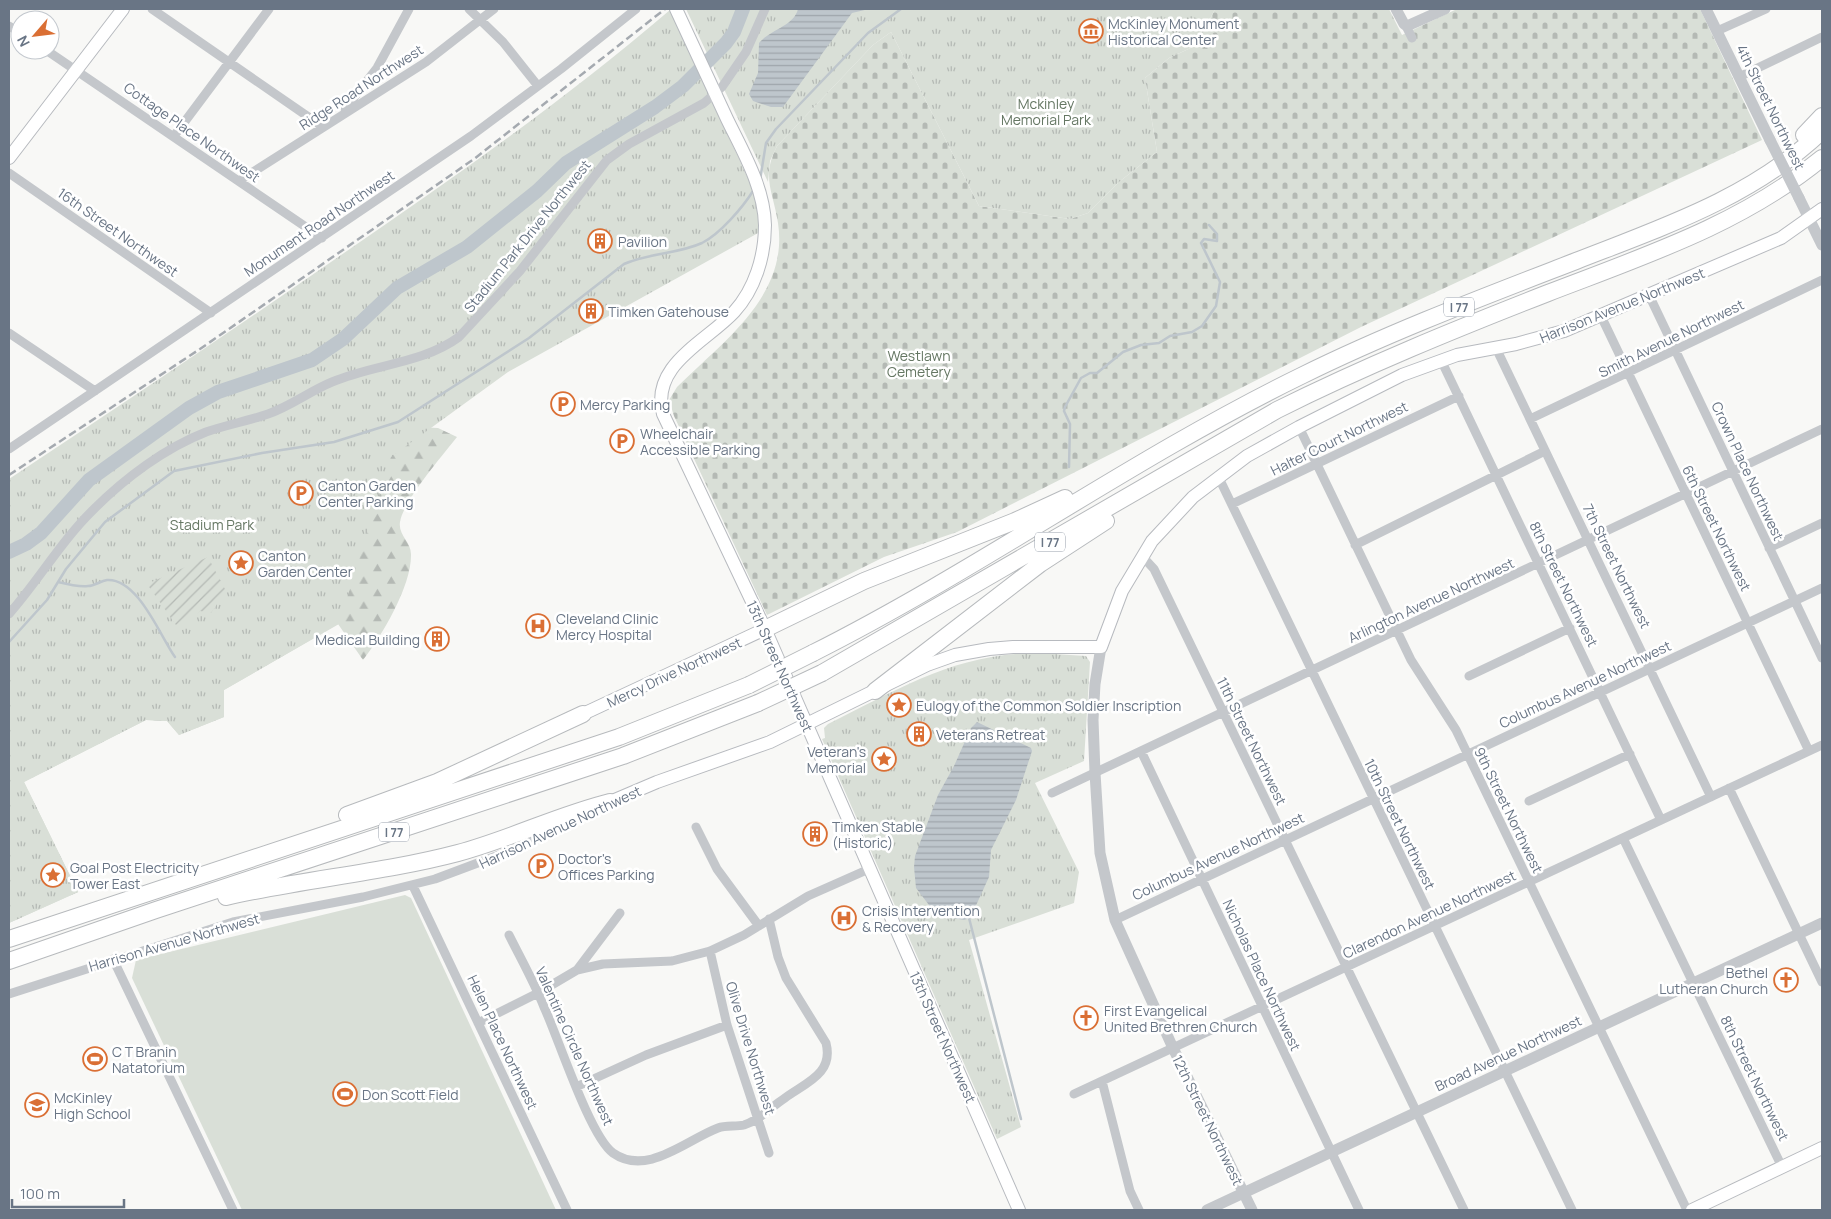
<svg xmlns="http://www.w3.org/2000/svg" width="1831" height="1219" font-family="Manrope,sans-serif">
  <defs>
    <pattern id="forest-firs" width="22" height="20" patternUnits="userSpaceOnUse" patternTransform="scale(1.25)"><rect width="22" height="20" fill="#d9dfd7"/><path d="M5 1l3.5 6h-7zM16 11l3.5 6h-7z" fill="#b4b9b4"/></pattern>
    <pattern id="cemetery-stones" width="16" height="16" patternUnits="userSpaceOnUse" patternTransform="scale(1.25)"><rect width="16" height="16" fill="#d9dfd7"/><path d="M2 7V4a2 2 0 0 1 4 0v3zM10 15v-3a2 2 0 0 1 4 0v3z" fill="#b4b9b4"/></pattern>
    <pattern id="park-tufts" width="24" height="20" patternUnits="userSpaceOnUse" patternTransform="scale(1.25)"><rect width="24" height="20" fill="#d9dfd7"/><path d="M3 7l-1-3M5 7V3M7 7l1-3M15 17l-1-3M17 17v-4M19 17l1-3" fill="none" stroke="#b4b9b4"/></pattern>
    <pattern id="garden-furrows" width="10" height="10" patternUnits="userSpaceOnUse" patternTransform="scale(1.25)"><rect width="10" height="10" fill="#d9dfd7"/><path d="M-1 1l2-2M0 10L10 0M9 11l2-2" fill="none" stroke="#b4b9b4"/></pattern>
    <pattern id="water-rules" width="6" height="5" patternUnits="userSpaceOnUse" patternTransform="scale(1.25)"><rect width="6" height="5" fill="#bec6cc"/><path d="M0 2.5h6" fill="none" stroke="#9ea5ab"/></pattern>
  </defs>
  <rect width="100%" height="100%" fill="#f8f8f6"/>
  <!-- grass -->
  <path fill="#d9dfd7" d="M405 895 411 898 556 1210H242L132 978 136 960Z"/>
  <!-- forest -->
  <path fill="url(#forest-firs)" d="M418 427 438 428 457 437C443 455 403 501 400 522 398 535 411 542 411 554 412 585 382 636 363 660L338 624 224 690V717L179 735 167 721 146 720 24 782 78 892 9 923V618L346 504Z"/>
  <!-- cemetery -->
  <path fill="url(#cemetery-stones)" d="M1215 9H1389L1402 35 1457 9H1700L1762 140 1361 327 957 532 884 557 767 615 674 416 669 400 677 387C723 341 789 296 778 223 773 191 761 177 777 146L873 45 891 32 979 206 1070 219 1088 213 1119 182 1157 152 1145 78 1169 58 1197 45Z"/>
  <!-- park -->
  <path fill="url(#park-tufts)" d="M686 9H1215L1197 45 1169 58 1145 78 1157 152 1119 182 1088 213 1070 219 979 206 891 32 873 45 777 146 770 161 768 182Z
    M670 10 759 202 760 232 508 372 391 457 339 624 224 690V717L179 735 167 721 146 720 24 782 78 892 9 923V479C121 405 233 330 344 253 455 177 567 98 670 10Z
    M1038 653 1086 656 1090 662 1084 761 1035 783 1079 872 1074 903 969 940 1021 1127 997 1139 822 739 825 738 824 728 828 724C902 688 953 654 1038 653Z"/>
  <!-- garden -->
  <path fill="url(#garden-furrows)" d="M208 557 226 591 211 613 200 611 189 620 176 625 147 584Z"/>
  <!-- water -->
  <path fill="url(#water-rules)" d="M798 9H869L852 13 783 107H771L753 101 749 94 758 73 759 43C771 29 794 26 798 9Z
    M977 722 1031 748 1032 751 1016 800 991 850 989 877 973 912V917L964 920 953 918 932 909 916 888 914 867 915 856 938 795 954 766 971 728Z"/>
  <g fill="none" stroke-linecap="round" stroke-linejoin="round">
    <!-- stream -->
    <path stroke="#bec6cc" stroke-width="2.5" d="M760 180 766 143 776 129 868 33 901 9
      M1069 467 1070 424 1064 411 1065 407 1081 378 1090 373H1097L1123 352 1141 345 1159 343 1170 336 1192 332 1202 326 1216 306 1220 282 1201 243 1204 239 1217 241V234L1209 225
      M58 582C66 584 80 587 88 586 95 586 100 581 107 580 138 578 160 636 175 657
      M9 642 47 600 66 569 105 522 174 471 262 453 334 442 398 422 529 338 624 264C649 253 678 254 702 243 720 234 743 207 753 191
      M969 918 1021 1119"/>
    <!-- river -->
    <path stroke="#bec6cc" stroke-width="14" d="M9 552 26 544 41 533 89 480 189 408 218 392 312 360 343 339 397 288 467 247 537 191 566 163 655 107 683 86 726 43 734 32 743 9"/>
    <!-- secondary casing -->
    <g stroke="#b7babf" stroke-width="14">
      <path id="secondary" d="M676 9C693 45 710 82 727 119 743 152 764 187 765 225 765 256 755 289 734 312 706 342 650 365 663 414L765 629 1019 1210
        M9 158 123 9
        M583 714 765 629
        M610 802 657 782 770 742 927 665 955 655 989 649 1013 647H1101L1122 591 1152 541 1193 497 1247 456 1299 427 1402 375 1457 355 1516 344 1564 331 1781 238 1822 209
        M1692 1210 1822 1148"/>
    </g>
    <!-- motorway casing -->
    <g stroke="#b7babd" stroke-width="18">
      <path id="motorway" d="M1804 135 1822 116
        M765 629 864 581 1015 521 1065 498
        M813 653C980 569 1133 458 1301 376 1390 332 1483 297 1576 261 1663 227 1753 197 1822 131
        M822 673 1277 410C1365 366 1456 329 1548 293 1644 256 1742 224 1822 158
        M875 691 1040 564 1106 521
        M347 815 437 782 583 714
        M226 897C303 879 382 873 458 853 510 839 558 815 610 802
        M9 939 619 737 749 685
        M9 961 156 910 623 756 758 703"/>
    </g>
    <!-- minor -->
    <path stroke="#c4c7cb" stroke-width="9" d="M152 9 323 127
      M469 9 503 42 538 86
      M9 26 20 33
      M1406 26 1412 38
      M1717 31 1766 9
      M46 50 322 238
      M1739 77 1822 37
      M345 109 377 68 409 9
      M174 136 269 9
      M9 173 211 313
      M239 181 426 62 494 9
      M1649 295 1822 658
      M1601 316 1809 751
      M9 333 95 391
      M1496 348 1711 797
      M1441 360 1661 820
      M1530 419 1822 280
      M1299 427 1411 660 1456 730 1687 1210
      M9 449 471 136 561 69 636 9
      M1218 476 1572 1210
      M1232 504 1459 396
      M1355 545 1545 451
      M1769 548 1822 523
      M1142 556 1154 569 1464 1210
      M9 614C39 580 61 541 94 509 125 478 165 448 206 432 226 425 248 421 268 414 291 406 310 391 332 382 374 364 422 364 459 337L520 271 607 160 629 144 704 103 722 87 746 52 765 9
      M1469 676 1570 628
      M1141 751 1359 1210
      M1729 788 1822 982
      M1052 793 1822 429
      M1529 801 1630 754
      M696 827 717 869 759 926
      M1623 838 1782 1167
      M413 886 567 1210
      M1115 920 1822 588
      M509 935C521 959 534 982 544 1007 558 1037 590 1137 613 1153 647 1177 686 1140 718 1128 726 1125 736 1127 744 1125 760 1120 771 1107 785 1098 805 1083 834 1074 826 1043L786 978 778 957 769 919
      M710 951 727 1025 769 1153
      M113 959 233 1210
      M577 970 603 964 672 961 710 951 744 935 808 896 869 869
      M9 994 233 922 363 897 435 879 523 846 564 823
      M478 1023 538 993 577 970 620 913
      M1102 1081 1130 1191 1139 1210
      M576 1087 646 1055 727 1025
      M1074 1094 1822 745"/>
    <!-- tertiary -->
    <path stroke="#c4c7cb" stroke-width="11" d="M1396 9 1404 24 1407 26 1445 9
      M1706 9 1770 140
      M1799 198 1822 245
      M1101 647 1095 684 1093 720 1095 773 1100 853 1115 920 1173 1048 1252 1210
      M1207 1210 1822 923"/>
    <!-- secondary -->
    <use href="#secondary" stroke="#fff" stroke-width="12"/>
    <!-- motorway -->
    <use href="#motorway" stroke="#fff" stroke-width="16"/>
    <!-- rail -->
    <path stroke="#a5aab0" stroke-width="2.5" stroke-dasharray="8 4" stroke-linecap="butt" d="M9 475 200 349 474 159 665 9"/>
    <!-- motorway-bridge casing -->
    <g stroke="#b7babd" stroke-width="18" stroke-linecap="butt">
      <path id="motorway-bridge" d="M749 685 813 653
        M758 703 822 673"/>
    </g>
    <!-- tertiary-bridge -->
    <path stroke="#c4c7cb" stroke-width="11" d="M1770 140 1799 198"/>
    <!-- motorway-bridge -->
    <use href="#motorway-bridge" stroke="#fff" stroke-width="16"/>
  </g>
  <!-- icons -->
  <defs>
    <g id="museum-ring" transform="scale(1.25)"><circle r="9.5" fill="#fff" stroke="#da6f34" stroke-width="1.5"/><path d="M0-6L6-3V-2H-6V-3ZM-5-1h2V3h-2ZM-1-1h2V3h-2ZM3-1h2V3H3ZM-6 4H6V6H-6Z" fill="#da6f34"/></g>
    <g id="building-ring" transform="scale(1.25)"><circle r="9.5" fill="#fff" stroke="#da6f34" stroke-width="1.5"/><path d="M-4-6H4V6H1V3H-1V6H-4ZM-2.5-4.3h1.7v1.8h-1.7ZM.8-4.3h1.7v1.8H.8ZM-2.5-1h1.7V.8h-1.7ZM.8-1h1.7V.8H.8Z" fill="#da6f34"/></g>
    <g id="parking-ring" transform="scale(1.25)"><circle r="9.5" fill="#fff" stroke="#da6f34" stroke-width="1.5"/><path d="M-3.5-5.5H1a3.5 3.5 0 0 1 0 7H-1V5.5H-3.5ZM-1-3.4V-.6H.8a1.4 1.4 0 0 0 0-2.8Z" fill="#da6f34"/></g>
    <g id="sight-ring" transform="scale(1.25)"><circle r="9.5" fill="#fff" stroke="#da6f34" stroke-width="1.5"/><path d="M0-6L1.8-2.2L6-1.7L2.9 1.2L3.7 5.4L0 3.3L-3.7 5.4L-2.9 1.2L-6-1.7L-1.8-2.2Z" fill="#da6f34"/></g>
    <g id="hospital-ring" transform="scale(1.25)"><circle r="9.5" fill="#fff" stroke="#da6f34" stroke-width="1.5"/><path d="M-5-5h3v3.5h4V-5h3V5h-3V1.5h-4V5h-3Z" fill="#da6f34"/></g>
    <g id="church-ring" transform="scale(1.25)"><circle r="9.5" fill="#fff" stroke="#da6f34" stroke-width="1.5"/><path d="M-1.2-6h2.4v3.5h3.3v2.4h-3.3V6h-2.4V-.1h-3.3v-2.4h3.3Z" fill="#da6f34"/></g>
    <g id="stadium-ring" transform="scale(1.25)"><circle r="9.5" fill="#fff" stroke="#da6f34" stroke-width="1.5"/><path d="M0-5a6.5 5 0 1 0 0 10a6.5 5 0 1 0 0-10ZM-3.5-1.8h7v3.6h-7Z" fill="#da6f34"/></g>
    <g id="school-ring" transform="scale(1.25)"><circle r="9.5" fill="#fff" stroke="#da6f34" stroke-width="1.5"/><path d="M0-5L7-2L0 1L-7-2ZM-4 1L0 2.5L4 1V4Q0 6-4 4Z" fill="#da6f34"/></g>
  </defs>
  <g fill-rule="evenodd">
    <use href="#museum-ring" x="1091" y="31"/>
    <use href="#building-ring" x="600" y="241"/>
    <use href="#building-ring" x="591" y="311"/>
    <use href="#parking-ring" x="563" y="404"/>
    <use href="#parking-ring" x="622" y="441"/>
    <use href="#parking-ring" x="301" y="493"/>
    <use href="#sight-ring" x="241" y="563"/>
    <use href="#hospital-ring" x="538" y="626"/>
    <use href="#building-ring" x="437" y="639"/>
    <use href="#sight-ring" x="899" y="705"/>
    <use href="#building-ring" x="919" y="734"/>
    <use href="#sight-ring" x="884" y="759"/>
    <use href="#building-ring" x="815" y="834"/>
    <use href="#parking-ring" x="541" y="866"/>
    <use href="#sight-ring" x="53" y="875"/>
    <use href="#hospital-ring" x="844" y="918"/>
    <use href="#church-ring" x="1786" y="980"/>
    <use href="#church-ring" x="1086" y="1018"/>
    <use href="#stadium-ring" x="95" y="1059"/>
    <use href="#stadium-ring" x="345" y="1094"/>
    <use href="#school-ring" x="37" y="1105"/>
  </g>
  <g text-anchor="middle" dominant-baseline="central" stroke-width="5" stroke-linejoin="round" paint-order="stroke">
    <!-- shield labels -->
    <g fill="#fff" stroke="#969eaa" stroke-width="1">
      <rect x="1444" y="297.5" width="30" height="19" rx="4"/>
      <rect x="1035" y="532.5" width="30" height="19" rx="4"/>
      <rect x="379" y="822.5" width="30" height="19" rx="4"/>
    </g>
    <g font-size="12" font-weight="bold" fill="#697585">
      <text x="1459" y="307">I 77</text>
      <text x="1050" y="542">I 77</text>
      <text x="394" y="832">I 77</text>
    </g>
    <!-- poi labels -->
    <g font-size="14" fill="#697585" stroke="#fff" text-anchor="start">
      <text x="1108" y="23">McKinley Monument<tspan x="1108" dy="16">Historical Center</tspan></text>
      <text x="618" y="241">Pavilion</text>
      <text x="608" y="311">Timken Gatehouse</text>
      <text x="580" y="404">Mercy Parking</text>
      <text x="640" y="433">Wheelchair<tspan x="640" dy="16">Accessible Parking</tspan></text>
      <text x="318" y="485">Canton Garden<tspan x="318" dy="16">Center Parking</tspan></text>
      <text x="258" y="555">Canton<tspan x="258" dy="16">Garden Center</tspan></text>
      <text x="556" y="618">Cleveland Clinic<tspan x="556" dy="16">Mercy Hospital</tspan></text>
      <text x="420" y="639" text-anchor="end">Medical Building</text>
      <text x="916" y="705">Eulogy of the Common Soldier Inscription</text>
      <text x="936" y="734">Veterans Retreat</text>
      <text x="866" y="751" text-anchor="end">Veteran's<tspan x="866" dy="16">Memorial</tspan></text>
      <text x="832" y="826">Timken Stable<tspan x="832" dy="16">(Historic)</tspan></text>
      <text x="558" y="858">Doctor's<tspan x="558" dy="16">Offices Parking</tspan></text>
      <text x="70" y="867">Goal Post Electricity<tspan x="70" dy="16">Tower East</tspan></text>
      <text x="862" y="910">Crisis Intervention<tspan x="862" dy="16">&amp; Recovery</tspan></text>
      <text x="1768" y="972" text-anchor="end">Bethel<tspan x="1768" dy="16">Lutheran Church</tspan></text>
      <text x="1104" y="1010">First Evangelical<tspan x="1104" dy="16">United Brethren Church</tspan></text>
      <text x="112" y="1051">C T Branin<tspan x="112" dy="16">Natatorium</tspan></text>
      <text x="362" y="1094">Don Scott Field</text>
      <text x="54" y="1097">McKinley<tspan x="54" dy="16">High School</tspan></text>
    </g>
    <!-- street labels -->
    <g font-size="14" fill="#697585" stroke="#fff">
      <text transform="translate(361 87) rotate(-33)">Ridge Road Northwest</text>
      <text transform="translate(1771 107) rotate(64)">4th Street Northwest</text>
      <text transform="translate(192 132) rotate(35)">Cottage Place Northwest</text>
      <text transform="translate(319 223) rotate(-34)">Monument Road Northwest</text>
      <text transform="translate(118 232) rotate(35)">16th Street Northwest</text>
      <text transform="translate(527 236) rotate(-51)">Stadium Park Drive Northwest</text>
      <text transform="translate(1622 305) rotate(-22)">Harrison Avenue Northwest</text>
      <text transform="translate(1671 338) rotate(-26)">Smith Avenue Northwest</text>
      <text transform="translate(1339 438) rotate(-26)">Halter Court Northwest</text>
      <text transform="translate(1748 471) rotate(65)">Crown Place Northwest</text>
      <text transform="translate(1717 528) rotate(64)">6th Street Northwest</text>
      <text transform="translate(1617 566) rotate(64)">7th Street Northwest</text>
      <text transform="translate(1564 584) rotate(64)">8th Street Northwest</text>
      <text transform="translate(1431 600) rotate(-25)">Arlington Avenue Northwest</text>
      <text transform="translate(780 666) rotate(66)">13th Street Northwest</text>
      <text transform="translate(674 672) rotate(-25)">Mercy Drive Northwest</text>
      <text transform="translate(1585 684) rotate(-25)">Columbus Avenue Northwest</text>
      <text transform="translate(1252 741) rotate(64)">11th Street Northwest</text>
      <text transform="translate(1509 810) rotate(64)">9th Street Northwest</text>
      <text transform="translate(1400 824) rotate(64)">10th Street Northwest</text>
      <text transform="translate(560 827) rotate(-25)">Harrison Avenue Northwest</text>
      <text transform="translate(1218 856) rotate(-25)">Columbus Avenue Northwest</text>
      <text transform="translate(1429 914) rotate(-25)">Clarendon Avenue Northwest</text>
      <text transform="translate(174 942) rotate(-16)">Harrison Avenue Northwest</text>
      <text transform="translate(1262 975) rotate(65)">Nicholas Place Northwest</text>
      <text transform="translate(943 1037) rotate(66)">13th Street Northwest</text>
      <text transform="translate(503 1042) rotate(65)">Helen Place Northwest</text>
      <text transform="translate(575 1046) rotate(66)">Valentine Circle Northwest</text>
      <text transform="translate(751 1048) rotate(73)">Olive Drive Northwest</text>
      <text transform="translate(1508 1053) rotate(-25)">Broad Avenue Northwest</text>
      <text transform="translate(1755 1078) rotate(64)">8th Street Northwest</text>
      <text transform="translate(1208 1120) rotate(64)">12th Street Northwest</text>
    </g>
    <!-- park labels -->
    <g font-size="14" fill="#657763" stroke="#fff">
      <text x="1046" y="103">Mckinley<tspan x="1046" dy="16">Memorial Park</tspan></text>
      <text x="919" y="355">Westlawn<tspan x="919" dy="16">Cemetery</tspan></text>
      <text x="212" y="524">Stadium Park</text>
    </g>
  </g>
  <!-- border -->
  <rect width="1831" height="1219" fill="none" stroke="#697585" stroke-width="20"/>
  <!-- north arrow -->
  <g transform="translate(35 35) rotate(242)"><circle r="24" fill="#ffffff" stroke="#c3c8ce"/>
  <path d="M0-4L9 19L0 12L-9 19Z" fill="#da6f34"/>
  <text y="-8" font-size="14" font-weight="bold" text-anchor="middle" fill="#697585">N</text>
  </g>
  <!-- scale -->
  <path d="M12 1199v8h112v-8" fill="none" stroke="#697585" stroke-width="2.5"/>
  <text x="20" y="1199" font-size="15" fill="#697585" stroke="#ffffff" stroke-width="4" paint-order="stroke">100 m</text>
</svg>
